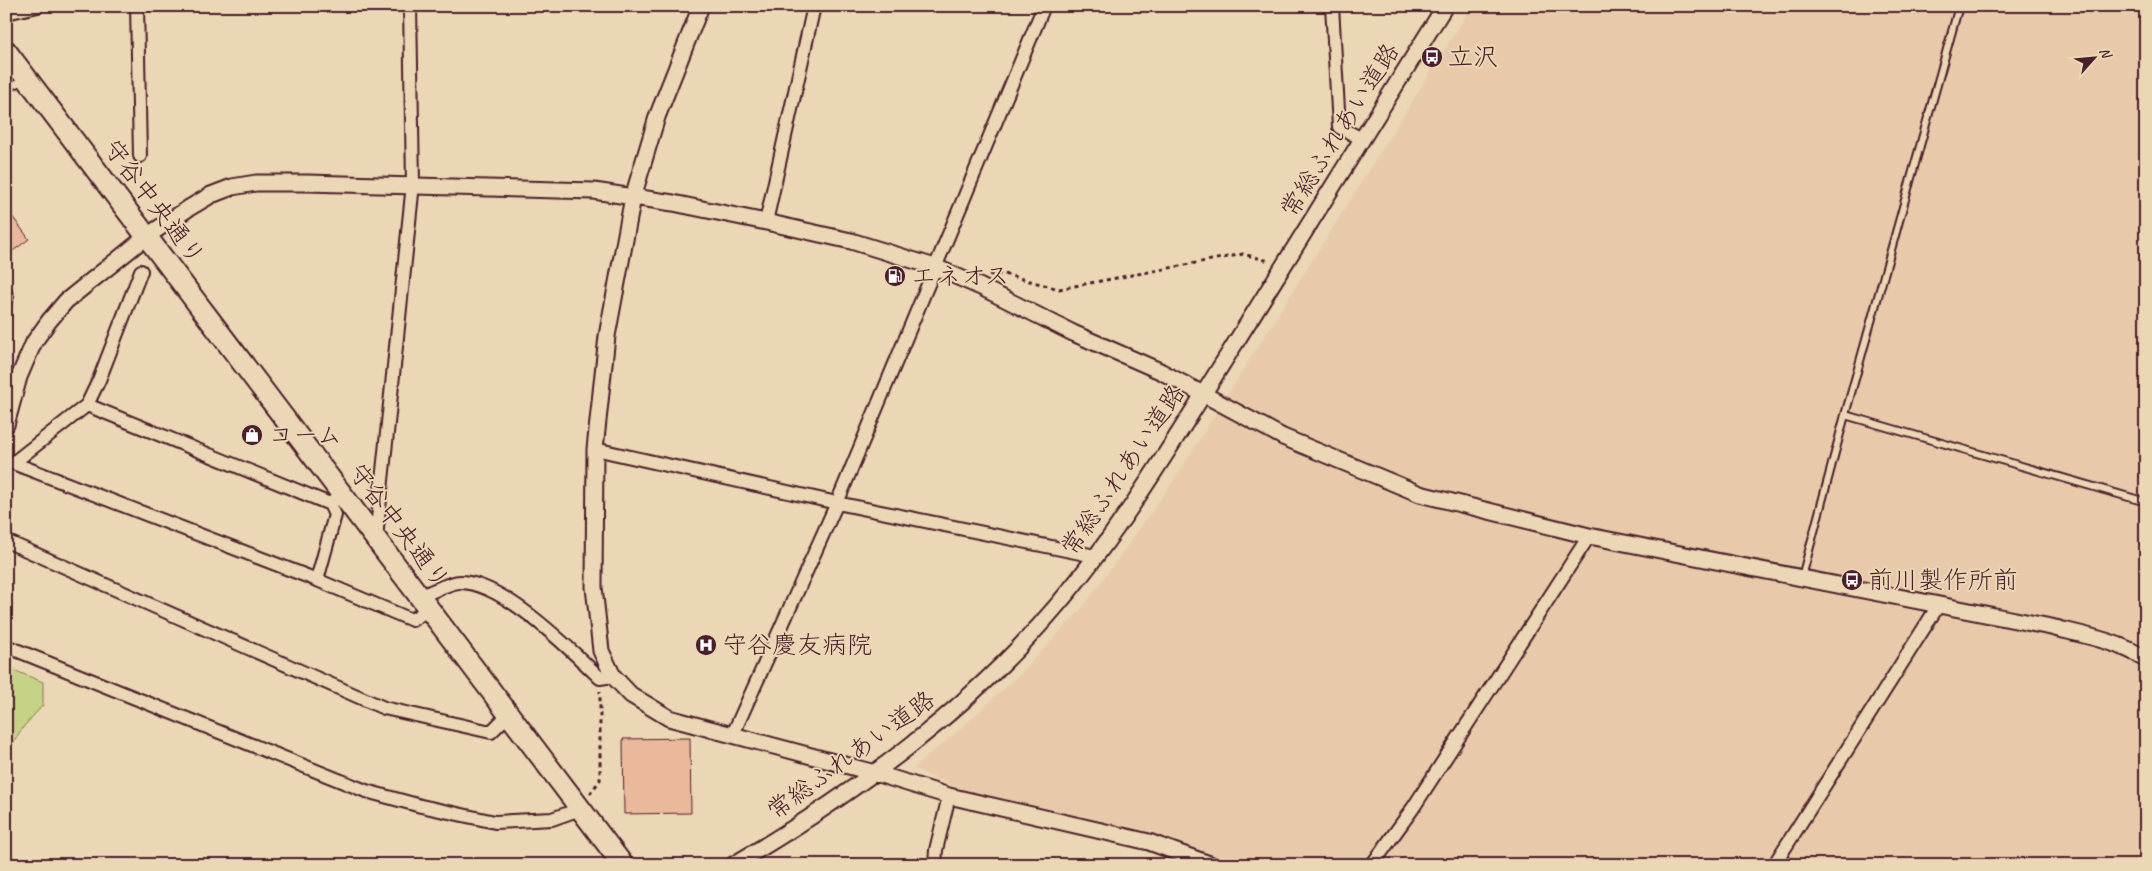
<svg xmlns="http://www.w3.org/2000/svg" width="2152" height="871" font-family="Caveat,'Klee One',sans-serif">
  <rect width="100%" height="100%" fill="#ebd7b5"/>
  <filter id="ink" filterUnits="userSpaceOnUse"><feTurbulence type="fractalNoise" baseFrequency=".02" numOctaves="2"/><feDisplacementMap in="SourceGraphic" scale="10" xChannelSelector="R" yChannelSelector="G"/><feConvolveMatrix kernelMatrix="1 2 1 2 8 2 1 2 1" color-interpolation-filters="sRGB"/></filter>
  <g filter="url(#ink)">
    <!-- built -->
    <path fill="#e8caab" d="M1472 6H2146V865H1189L1156 849 950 785 913 768 957 732 1019 675 1083 607 1117 560 1174 480Z"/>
    <!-- green -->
    <path fill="#c6d285" stroke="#887858" d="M6 667 43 682V705L25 725 6 752Z"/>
    <!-- building -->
    <path fill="#eab99c" stroke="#4a1f2b" d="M6 208 29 239 6 256Z
      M690 738 691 813 624 814 623 739Z"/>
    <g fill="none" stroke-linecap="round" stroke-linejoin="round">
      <!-- service casing -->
      <g stroke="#4a1f2b" stroke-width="10">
        <path id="service" d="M6 88 26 80
          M6 287 10 297 6 307
          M1845 415 2146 502
          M1802 577 1845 415 1959 6"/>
      </g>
      <!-- minor casing -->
      <g stroke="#4a1f2b" stroke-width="16">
        <path id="minor" d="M137 6 140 156
          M1332 6 1339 127 1362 139
          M6 13 38 6
          M766 222 814 6
          M87 405 330 504 342 494
          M595 449 837 503 1095 556
          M6 461 13 463 87 405 99 380 141 271
          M13 463 317 580 412 620 429 609
          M376 538 413 184 410 6
          M6 541 384 708 491 732 508 715
          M317 580 335 515 330 504
          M420 596C430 593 450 582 460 582 503 582 570 649 600 678L613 676
          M6 646 366 791 421 806 495 822 552 819 580 809
          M733 734 837 503 1044 6
          M935 865 936 850 949 796
          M1372 865 1413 808 1589 536
          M1774 865 1938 606"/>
      </g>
      <!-- tertiary casing -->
      <g stroke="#4a1f2b" stroke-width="19">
        <path id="tertiary" d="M701 6 657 117 633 197 607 336 595 449 594 587 601 651 613 676 631 695 669 718 875 773 949 796 1149 842 1212 865
          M6 425 19 377 34 342 49 321 66 301 147 236 189 208 211 195 232 187 256 183H307L594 191 673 203 766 222 851 241 935 267 981 287 1073 333 1160 371 1283 437 1420 494 1589 536 2051 627C2083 635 2118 641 2146 659
          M733 865C854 794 969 710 1059 603 1123 527 1173 442 1226 358 1299 241 1371 123 1445 6"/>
      </g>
      <!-- primary casing -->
      <g stroke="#4a1f2b" stroke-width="24">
        <path id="primary" d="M6 51 623 865"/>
      </g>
      <!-- path -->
      <path stroke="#4a1f2b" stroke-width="3" stroke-dasharray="4 4" stroke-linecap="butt" d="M990 276 991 274H1004L1059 289 1243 254 1269 261
        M590 794 600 780V691"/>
      <!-- service -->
      <use href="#service" stroke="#ebd7b5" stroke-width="6"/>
      <!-- minor -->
      <use href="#minor" stroke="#ebd7b5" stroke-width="12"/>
      <!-- tertiary -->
      <use href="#tertiary" stroke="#ebd7b5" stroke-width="15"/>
      <!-- primary -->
      <use href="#primary" stroke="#ebd7b5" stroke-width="20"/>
    </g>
  </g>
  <!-- icons -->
  <defs>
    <g id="bus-disc" transform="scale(1.125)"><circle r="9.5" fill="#4a1f2b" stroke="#ebd7b5"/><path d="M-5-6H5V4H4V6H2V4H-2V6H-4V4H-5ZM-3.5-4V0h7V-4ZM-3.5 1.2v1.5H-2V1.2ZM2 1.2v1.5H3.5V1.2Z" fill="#fff"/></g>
    <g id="fuel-disc" transform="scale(1.125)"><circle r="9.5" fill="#4a1f2b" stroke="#ebd7b5"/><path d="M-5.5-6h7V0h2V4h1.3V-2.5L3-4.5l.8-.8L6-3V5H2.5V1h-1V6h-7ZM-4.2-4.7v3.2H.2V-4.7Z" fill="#fff"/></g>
    <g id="shop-disc" transform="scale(1.125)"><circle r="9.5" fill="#4a1f2b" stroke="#ebd7b5"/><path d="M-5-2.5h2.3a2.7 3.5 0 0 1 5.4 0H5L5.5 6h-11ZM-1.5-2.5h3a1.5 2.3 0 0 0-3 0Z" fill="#fff"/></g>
    <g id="hospital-disc" transform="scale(1.125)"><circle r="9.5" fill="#4a1f2b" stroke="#ebd7b5"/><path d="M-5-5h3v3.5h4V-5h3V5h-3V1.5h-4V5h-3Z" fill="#fff"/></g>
  </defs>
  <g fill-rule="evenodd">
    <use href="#bus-disc" x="1432" y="57"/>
    <use href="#fuel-disc" x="895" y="276"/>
    <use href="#shop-disc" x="252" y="435"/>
    <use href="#bus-disc" x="1852" y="580"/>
    <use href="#hospital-disc" x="706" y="645"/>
  </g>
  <g text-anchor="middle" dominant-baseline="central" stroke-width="4" stroke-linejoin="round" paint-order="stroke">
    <!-- poi labels -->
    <g font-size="25" fill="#4a1f2b" stroke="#ebd7b5" text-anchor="start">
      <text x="1448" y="57">立沢</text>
      <text x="911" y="276">エネオス</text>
      <text x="268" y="435">コーム</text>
      <text x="1868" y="580">前川製作所前</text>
      <text x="722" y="645">守谷慶友病院</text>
    </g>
    <!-- street labels -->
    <g font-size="25" fill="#4a1f2b" stroke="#ebd7b5">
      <text transform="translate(1340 130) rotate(-58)">常総ふれあい道路</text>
      <text transform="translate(154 202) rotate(53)">守谷中央通り</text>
      <text transform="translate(1123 470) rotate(-56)">常総ふれあい道路</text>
      <text transform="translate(399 526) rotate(53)">守谷中央通り</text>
      <text transform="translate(851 755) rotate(-36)">常総ふれあい道路</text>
    </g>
  </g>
  <!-- margin -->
  <rect width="2152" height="871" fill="none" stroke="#ebd7b5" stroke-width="25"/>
  <rect x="12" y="12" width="2127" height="846" fill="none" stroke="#4a1f2b" stroke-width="2" filter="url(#ink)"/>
  <!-- north arrow -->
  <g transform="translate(2094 58) rotate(63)" stroke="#ebd7b5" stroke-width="4" paint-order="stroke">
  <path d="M0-4L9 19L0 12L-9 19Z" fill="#4a1f2b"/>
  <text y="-8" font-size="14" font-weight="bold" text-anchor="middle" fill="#4a1f2b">N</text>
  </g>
</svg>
